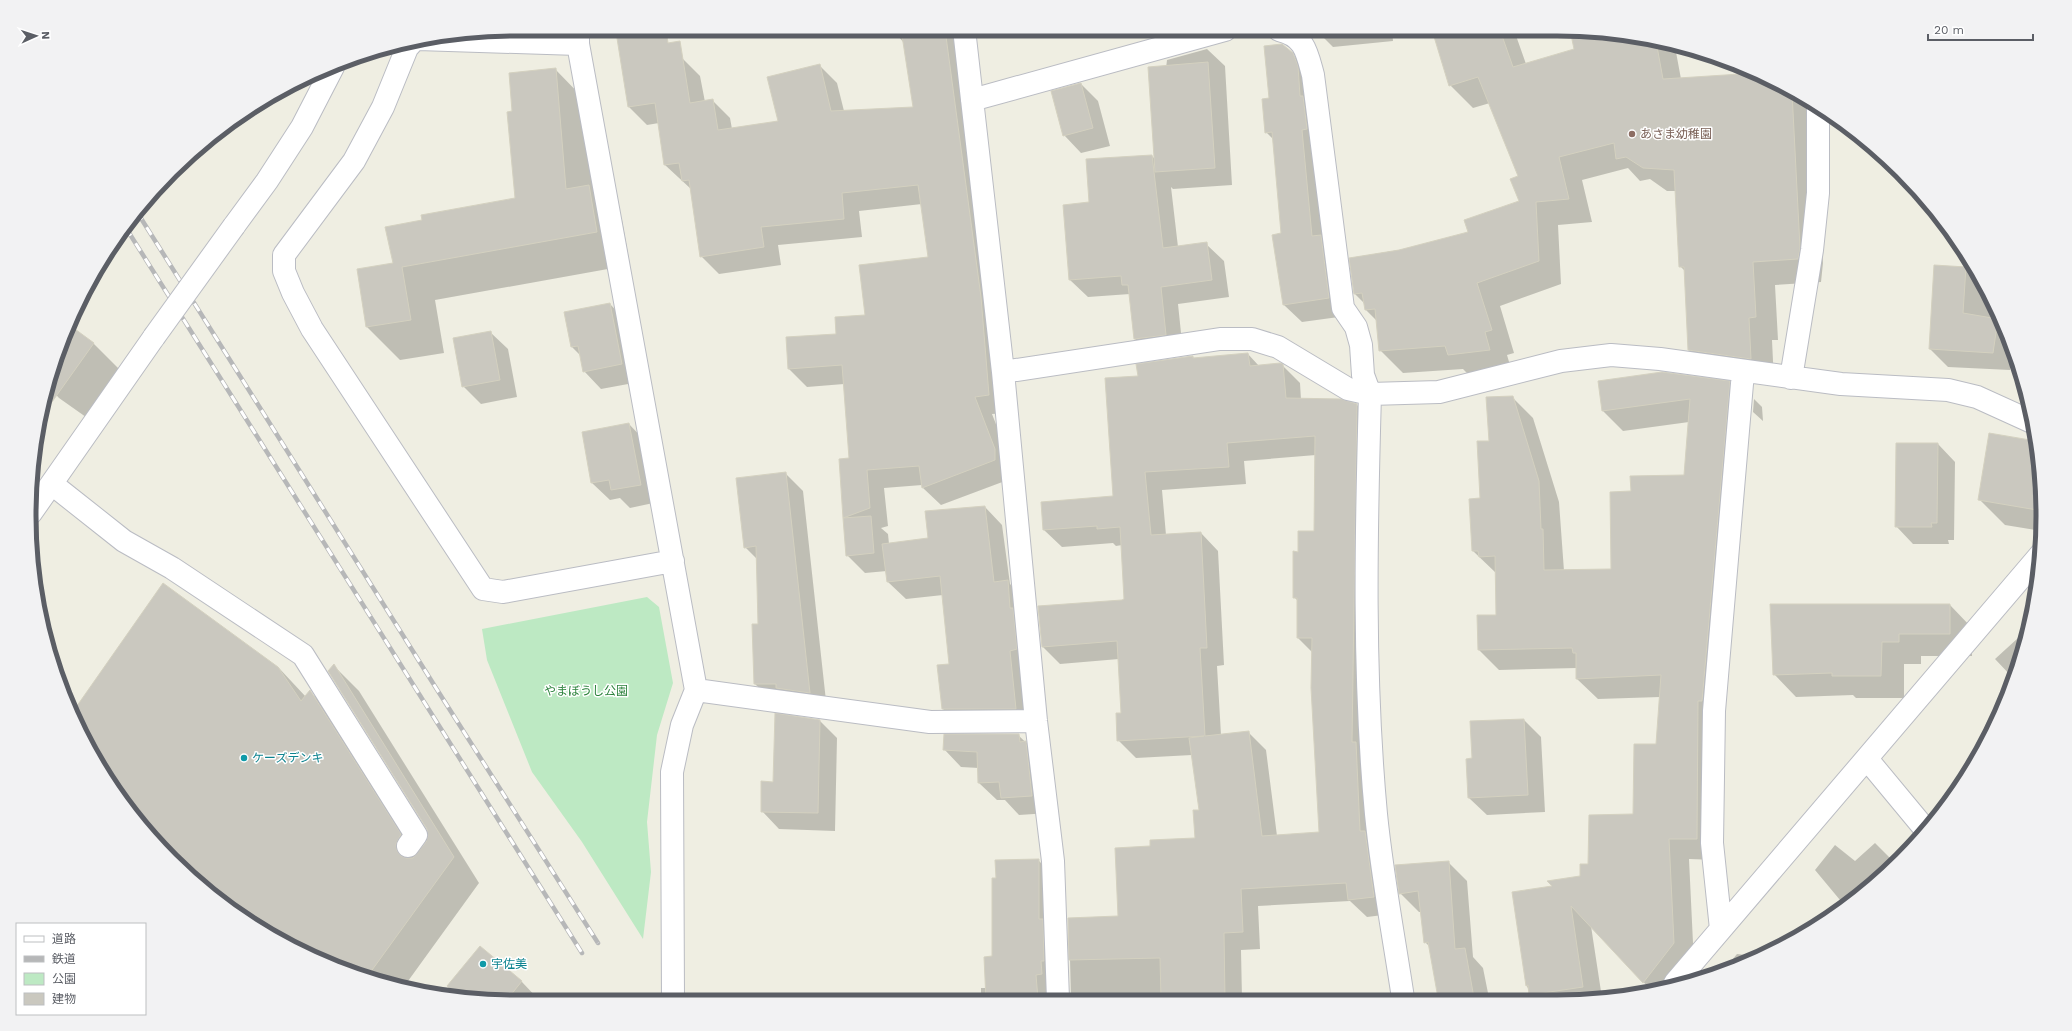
<svg xmlns="http://www.w3.org/2000/svg" width="2072" height="1031" font-family="'Work Sans','Noto Sans JP',sans-serif">
  <rect width="100%" height="100%" fill="#efeee2"/>
  <!-- green -->
  <path fill="#bde9c3" d="M647 597 659 607 673 683 657 735 647 822 651 872 643 939 582 842 532 772 487 660 482 629Z"/>
  <!-- shadow -->
  <path fill="#0003" fill-rule="evenodd" d="M519 29H586L535 46Z
    M892 29H960L1006 413 992 414 1013 468V478L941 505 923 488 922 485 884 488 888 526 881 528 888 534 889 544 930 539 985 507 1002 525 1010 584 1025 599 1033 726 960 727 943 709 950 665 943 595 906 599 888 582 887 571 865 573 847 555 844 517 850 459 844 384 807 387 789 369 866 316 929 258 922 204 859 211 862 237 778 245 781 265 719 274 701 256 691 189 665 165 659 123 647 125 629 107 682 58 700 76 705 102 712 100 730 118 732 129 779 121 819 65 837 83 844 111 914 108 904 43Z
    M1165 30H1222L1182 51 1165 33Z
    M1316 30H1392L1393 41 1333 47Z
    M1433 30H1514L1526 64 1575 50 1588 30 1682 46 1689 48 1676 52 1681 79 1755 74V73L1771 79 1819 109 1815 128 1823 263 1821 282 1775 285 1778 340H1772L1774 382 1713 373 1689 350 1685 271 1680 266 1676 191H1667L1650 179 1640 181 1628 168 1582 180 1592 222 1558 225 1561 284 1500 306 1514 353 1507 355 1512 372 1472 378 1463 369 1403 373 1380 350 1378 322 1366 310 1365 304 1355 294 1350 258 1399 250 1470 233 1520 202V176L1490 103 1473 108 1450 85Z
    M1207 49 1225 66 1232 185 1173 189 1171 187 1178 247 1206 244 1224 261 1229 297 1178 304 1183 352 1152 357 1135 339 1130 294 1088 297 1070 280 1090 203 1152 156 1155 159 1167 60Z
    M1292 54 1310 72 1346 316 1302 322 1284 305 1282 234 1274 140 1266 132 1270 99Z
    M555 69 588 103 596 194 622 220 630 265 435 300 444 353 400 360 367 327 394 264 516 199 513 112Z
    M1081 84 1098 101 1110 146 1081 153 1064 135Z
    M284 89 283 95 273 94Z
    M254 107 252 117 240 116Z
    M1935 266 1975 269 2013 351 2010 370 1948 367 1930 349Z
    M610 304 627 322 639 382 601 389 584 371 581 356 572 347Z
    M72 317 74 319 69 326 94 344 126 376 93 422 59 398 49 387 66 330Z
    M490 332 508 349 517 397 481 404 463 386Z
    M1248 354 1259 366 1282 365 1300 383 1301 400 1357 405 1374 422 1369 757 1391 914 1367 917 1350 901 1258 906 1260 949 1241 950 1242 999H1071L1069 919 1119 917 1151 847 1196 839 1200 811 1192 755 1136 758 1118 740 1122 714 1119 659 1060 664 1042 646 1125 599 1122 545 1116 546 1113 543 1062 547 1044 530 1114 496 1139 377 1193 357 1195 359ZM1316 455 1315 532 1299 553 1294 597 1298 601V638L1313 653 1320 833 1277 836 1266 750 1248 732 1221 735 1217 666 1224 665 1218 551 1201 533 1166 535 1162 490 1246 484 1244 461Z
    M1729 382 1750 403 1723 721 1717 860 1689 859 1694 964 1681 981 1651 990 1591 926 1602 998H1534L1530 994 1527 986 1554 887 1581 877 1634 815 1657 745 1660 697 1598 699 1577 679V668L1499 670 1479 650 1497 616 1496 573 1473 551 1490 442 1512 397 1533 418 1559 502 1564 571 1612 570 1632 492 1685 476 1689 422 1623 431 1602 410Z
    M1754 399 1762 407 1763 421 1753 412Z
    M629 424 646 442 658 502 630 508 620 498 610 500 592 483Z
    M1990 434 2036 442 2039 452 2041 531 2005 525 1979 499Z
    M1938 444 1955 462 1954 540H1948L1949 544H1913L1896 526Z
    M785 473 803 491 827 710 773 701 755 684 759 625 758 560 745 547Z
    M1950 605 1972 628V656H1921V664H1904V698H1856L1853 695 1796 697 1774 674Z
    M2029 628 2026 641 2013 678 1995 659Z
    M334 666 359 691 479 883 403 988 390 985 301 952 220 902 171 859 111 786 79 730 73 714 278 667 306 697 310 692 336 717 420 851 427 842 429 836 428 828Z
    M1524 720 1541 737 1545 812 1487 815 1469 798 1473 759Z
    M820 721 837 738 835 831 779 829 762 811 774 783Z
    M1018 735 1036 752 1049 813 1019 815 1005 800H997L979 783V768L961 767 944 749Z
    M1875 843 1893 861 1852 902 1845 906 1815 870 1835 845 1855 861Z
    M1038 860 1056 878 1062 999 981 1000V988H987L993 957 997 879Z
    M1448 862 1467 881 1473 957 1483 968 1489 998H1439L1430 947 1425 942 1421 912H1419L1400 893Z
    M480 948 522 982 540 1001H484L460 997 448 986Z
    M1737 954 1754 956 1756 957 1742 965 1727 969V966Z"/>
  <!-- building -->
  <path fill="#cac8bf" stroke="#d4d1c0" fill-rule="evenodd" d="M634 29H666L668 43 680 41 690 103 713 99 718 130 778 121 767 77 820 64 831 111 913 107 901 29H945L981 297 989 395 975 397 995 449V460L922 488 919 466 867 470 870 508 843 518 839 459 849 458 842 365 788 369 786 337 836 334 835 317 865 315 859 265 928 257 918 185 842 193 844 219 761 227 764 247 700 257 689 180 682 181 679 163 664 165 655 103 628 107 616 32Z
    M1432 30H1500L1513 67 1574 49 1570 30H1588L1656 41 1663 79 1756 73 1771 79 1792 92 1800 248 1798 259 1753 262 1756 317 1749 318 1751 359 1688 350 1684 267H1679L1674 170 1643 168 1626 157 1616 159 1614 143 1559 157 1569 199 1536 202 1539 261 1477 283 1492 330 1485 332 1490 350 1448 355 1445 346 1379 351 1375 309 1365 310 1362 293 1354 294 1349 258 1399 250 1468 232 1464 220 1519 201 1510 179 1518 176 1478 77 1449 86Z
    M1282 44 1293 53 1298 66 1300 96H1303L1307 129 1302 130 1312 236 1321 235 1329 298 1283 305 1272 235 1281 233 1272 132 1265 133 1262 99 1269 98 1264 46Z
    M1208 62 1215 168 1155 172 1148 67Z
    M556 68 566 189 589 185 597 232 402 267 411 320 366 327 357 269 393 263 385 227 422 220 421 215 515 198 507 112 512 111 509 73Z
    M1081 83 1093 128 1063 136 1051 91Z
    M1152 155 1163 248 1207 242 1212 280 1161 287 1166 335 1134 339 1128 285H1122L1121 276 1069 280 1063 205 1089 202 1086 159Z
    M1934 265 1966 267 1963 313 1998 319 1993 353 1929 349Z
    M610 303 622 364 583 372 578 346 571 347 564 312Z
    M68 324 94 343 47 409 43 406Z
    M491 331 500 380 462 387 453 338Z
    M1248 353 1250 366 1280 363 1283 364 1286 398 1341 399 1357 404 1352 742H1356L1360 831H1365L1374 897 1348 900 1346 883 1241 889 1243 932 1224 933 1225 999H1161L1160 958 1069 960 1068 918 1118 916 1115 848 1150 846V840L1195 838 1193 810H1199L1189 738 1204 736 1117 741 1116 713H1121L1117 641 1042 647 1038 606 1122 600 1124 599 1120 527 1097 529V526L1043 530 1041 502 1113 496 1105 378 1138 376 1136 364 1193 356V358ZM1315 436 1314 531H1298V552L1293 551V598H1297V638H1312L1311 688 1319 832 1262 836 1249 731 1205 736 1200 648H1207L1201 532 1151 535 1145 472 1229 467 1227 443Z
    M1662 372 1730 381 1702 701H1698L1697 839H1669L1674 943 1643 983 1571 906 1583 987 1529 995 1528 985 1526 986 1512 892 1552 886 1547 881 1580 876V864H1588L1589 815 1633 814 1634 744H1656L1661 675 1576 679V653H1573L1572 648 1478 650 1477 615H1496L1495 556 1479 557 1478 551H1472L1469 499 1480 498 1477 441H1489L1486 397 1513 396 1539 481 1541 529H1543L1544 570 1611 569 1610 492 1631 491 1630 476 1684 475 1690 399 1602 411 1598 381Z
    M629 423 641 485 611 490 609 480 591 483 582 432Z
    M1989 433 2036 441 2039 452 2040 491 2037 510 1978 500Z
    M1896 443H1938L1937 523H1931L1932 527H1895Z
    M786 472 810 693 776 688V684H754L752 624H758L756 546 744 548 736 478Z
    M985 506 994 582 1008 580 1010 608H1013L1017 649 1010 651 1016 709H942L937 665 949 664 940 576 887 582 882 544 928 538 925 511Z
    M871 516 874 553 846 556 843 518Z
    M163 583 278 667 301 701 310 690 401 834 396 844 397 851 401 856 406 858H413L426 842 428 836 427 829 328 671 334 664 454 857 367 977 301 952 220 902 171 859 111 786 79 730 72 713Z
    M1770 604H1950V634H1899V642H1882L1881 676H1832V673L1773 675Z
    M775 713 820 720 818 813 761 812V781L773 782Z
    M1524 719 1528 795 1468 798 1466 759 1472 758 1470 721Z
    M944 734H1019L1020 742 1026 741 1032 796 1001 798 999 782 978 783 977 752 943 750Z
    M1039 859V919H1043L1044 961H1041L1042 974 1036 975 1038 999 986 1000 984 957 992 956V878H996L995 860Z
    M1449 861 1455 949 1465 948 1474 998H1438L1428 942 1424 943 1418 891 1399 894 1395 865Z
    M480 946 522 981 506 1001H484L461 997 447 986Z"/>
  <g fill="none" stroke-linecap="round" stroke-linejoin="round">
    <!-- minor casing -->
    <g stroke="#babcc3" stroke-width="24">
      <path id="minor" d="M578 29V44L696 690 682 725 672 772 673 1000
        M964 29 1003 372 1036 721 1053 861 1058 999
        M1279 30C1305 36 1307 53 1313 75L1343 308 1356 327 1361 345 1363 375 1370 394 1439 392 1561 361 1611 355 1660 359 1841 384 1948 390 1977 397 2032 422
        M418 39 578 44
        M414 40 407 48 383 107 354 161 284 255V271L293 293 312 329 483 589 503 592 673 561
        M972 100 1225 30
        M234 226 267 181 302 127 333 67
        M1003 372 1220 339H1252L1278 347 1348 389 1370 394C1366 534 1363 675 1376 814 1382 875 1394 938 1403 998
        M1791 378 1812 250 1818 193V108
        M52 484 124 541 172 568 303 655 416 835 408 846
        M31 513 154 337
        M696 690 930 722 1036 721
        M1867 759 1925 829
        M1721 929 1712 843 1714 711 1743 372
        M1675 983 2041 554"/>
    </g>
    <!-- minor -->
    <use href="#minor" stroke="#fff" stroke-width="22"/>
    <!-- rail casing -->
    <g stroke="#b6b7b8" stroke-width="4.5">
      <path id="rail" d="M137 212 436 688 598 943
        M126 228 582 953"/>
    </g>
    <!-- rail -->
    <use href="#rail" stroke="#fff" stroke-width="3" stroke-dasharray="9" stroke-linecap="butt"/>
    <!-- minor-bridge casing -->
    <g stroke="#babcc3" stroke-width="24" stroke-linecap="butt">
      <path id="minor-bridge" d="M154 337 234 226"/>
    </g>
    <!-- minor-bridge -->
    <use href="#minor-bridge" stroke="#fff" stroke-width="22"/>
  </g>
  <!-- markers -->
  <circle fill="#8d6e63" stroke="#fff" stroke-width="1.5" cx="1632" cy="134" r="4"/>
  <g fill="#0f9aa8" stroke="#fff" stroke-width="1.5">
    <circle cx="244" cy="758" r="4"/>
    <circle cx="483" cy="964" r="4"/>
  </g>
  <g text-anchor="middle" dominant-baseline="central" stroke-width="3" stroke-linejoin="round" paint-order="stroke">
    <!-- education labels -->
    <g font-size="12" fill="#785e54" stroke="#fff" text-anchor="start">
      <text x="1640" y="134">あさま幼稚園</text>
    </g>
    <!-- park labels -->
    <g font-size="12" fill="#2c823c" stroke="#fff">
      <text x="586" y="691">やまぼうし公園</text>
    </g>
    <!-- culture labels -->
    <g font-size="12" fill="#0d838f" stroke="#fff" text-anchor="start">
      <text x="252" y="758">ケーズデンキ</text>
      <text x="491" y="964">宇佐美</text>
    </g>
  </g>
  <!-- crop -->
  <path d="M0 0H2072V1031H0ZM515 36H1557A479 479 0 0 1 2036 515V516A479 479 0 0 1 1557 995H515A479 479 0 0 1 36 516V515A479 479 0 0 1 515 36Z" fill="#f2f2f3" fill-rule="evenodd"/>
  <path fill="none" stroke="#5b5e65" stroke-width="5" d="M515 36H1557A479 479 0 0 1 2036 515V516A479 479 0 0 1 1557 995H515A479 479 0 0 1 36 516V515A479 479 0 0 1 515 36Z"/>
  <!-- legend -->
  <rect x="16" y="923" width="130" height="92" fill="#ffffff" stroke="#bdbfc1"/>
  <rect x="24" y="936" width="20" height="6" fill="#ffffff" stroke="#bdbfc1"/>
  <text x="52" y="943" font-size="12" fill="#5b5e65">道路</text>
  <rect x="24" y="956" width="20" height="6" fill="#b6b7b8" stroke="#bdbfc1"/>
  <text x="52" y="963" font-size="12" fill="#5b5e65">鉄道</text>
  <rect x="24" y="973" width="20" height="12" fill="#bde9c3" stroke="#bdbfc1"/>
  <text x="52" y="983" font-size="12" fill="#5b5e65">公園</text>
  <rect x="24" y="993" width="20" height="12" fill="#cac8bf" stroke="#bdbfc1"/>
  <text x="52" y="1003" font-size="12" fill="#5b5e65">建物</text>
  <!-- north arrow -->
  <g transform="translate(36 36) rotate(87)" stroke="#ffffff" stroke-width="3" paint-order="stroke">
  <path d="M0-3L7 15L0 10L-7 15Z" fill="#5b5e65"/>
  <text y="-6" font-size="11" font-weight="bold" text-anchor="middle" fill="#5b5e65">N</text>
  </g>
  <!-- scale -->
  <path d="M1928 34v6h105v-6" fill="none" stroke="#5b5e65" stroke-width="2"/>
  <text x="1934" y="34" font-size="12" fill="#5b5e65" stroke="#ffffff" stroke-width="3" paint-order="stroke">20 m</text>
</svg>
